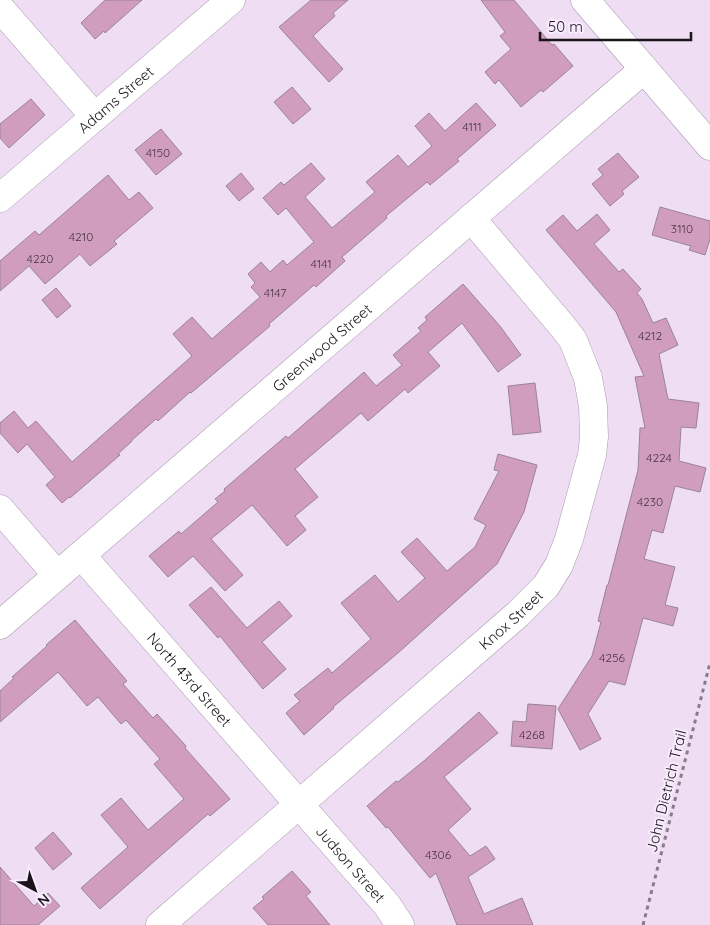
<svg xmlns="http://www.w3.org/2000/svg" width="710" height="925" font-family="Quicksand,sans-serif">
  <rect width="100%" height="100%" fill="#eeddf3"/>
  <!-- building -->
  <path fill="#d19dbf" stroke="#9b8493" d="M105 0H142L105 33 104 31 95 39 81 23Z
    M311 0H348L333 13 335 16 313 36 343 69 329 82 279 27Z
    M481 0H514L552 45 554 44 573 66 543 92 541 90 521 107 499 80 495 84 485 72 511 49 500 36 505 32Z
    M292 87 311 109 293 124 274 102Z
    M31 99 45 115 9 148 0 138V124Z
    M476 103 496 125 457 159 459 161 430 185 427 182 386 216 387 218 342 257 345 261 316 287 314 285 269 324 270 326 191 393 190 392 158 421 156 419 132 440V441L118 454 120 455 70 498 69 497 62 503 46 485 55 477 27 444 18 453 0 433V423L14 411 28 428 36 421 72 462 192 356 173 334 192 317 212 339 260 297 251 287 255 283 248 274 261 262 270 272 283 260 287 265 314 242 286 208 278 215 263 198 281 182 284 185 311 163 325 179 305 197 332 228 375 192 366 182 398 155 408 167 432 146 415 126 429 113 445 131Z
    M161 129 182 154 156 175 135 150Z
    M618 153 639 177 622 191 624 194 610 206 592 184 603 175 598 169Z
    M241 173 254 189 239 201 226 186Z
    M108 175 129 200 139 192 153 208 114 241 117 244 90 266 80 254 45 284 29 266 0 291V261L35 231 39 235Z
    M660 207 710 221V239L705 255 689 250 691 246 652 235Z
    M597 214 610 230 594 244 619 272 623 269 641 289 637 293 642 299 653 323 666 318 678 345 659 354 668 399 699 403 696 428 681 427 679 461 706 468 700 492 675 486 663 533 652 530 644 559 675 567 665 605 678 608 673 626 643 618 625 685 609 681 588 714 601 739 580 750 558 709 592 656 601 622 598 621 607 585H608L638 470 640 428H645L635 377 644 376 616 312 546 230 563 215 577 231Z
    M463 284 500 326 521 355 498 372 462 323 428 352 440 366 408 393 405 389 368 421 361 413 295 469 318 497 295 516 306 530 287 546 252 505 211 539 243 575 225 591 193 556 168 577 149 556 179 531 181 534 218 502 215 499 225 491 224 489 286 436 288 438 364 372 376 386 402 365 393 355 421 331 418 328 427 320 425 317Z
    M56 288 71 306 57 318 42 300Z
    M535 383 541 432 513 435 508 386Z
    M498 454 537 465 524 512 497 564 398 653 333 707 334 708 304 735 286 713 300 701 294 695 328 668 332 673 371 639 341 603 375 575 398 602 425 578 401 552 417 538 447 571 475 547 486 525 474 519 499 471 494 470Z
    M211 587 247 628 279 601 292 616 262 642 286 669 263 689 220 636 218 638 189 605Z
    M75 620 127 681 123 684 153 718 157 714 186 746 185 748 230 799 210 816 208 814 100 909 81 888 128 847 101 815 121 798 148 830 184 799 154 764 160 759 126 720 121 724 98 697 87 706 58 672 0 722V691L14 678 12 677 47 646 46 645Z
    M528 704 556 706 552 749 511 746 513 721 526 722Z
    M479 712 498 733 444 777 471 809 448 830 470 856 486 846 495 859 468 877 484 914 522 898 533 925H457L436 873 430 878 388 827 386 828 367 806 396 781 398 782 425 760Z
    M53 832 72 854 53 870 35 848Z
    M0 867 34 906 48 893 60 906 38 925H0Z
    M292 871 311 892 306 896 330 925H268L253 908 264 899 262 897Z"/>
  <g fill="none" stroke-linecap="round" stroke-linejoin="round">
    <!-- minor casing -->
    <g stroke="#aa9aaf" stroke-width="29">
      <g id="minor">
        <path d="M585 0 710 146"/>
        <path d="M0 8 95 117"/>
        <path d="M0 509 57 575"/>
        <path id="s1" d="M81 555 387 905 400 925"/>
        <path id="s2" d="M0 625 644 69"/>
        <path id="s3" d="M160 925 518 614 546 586 559 565 569 539 592 455 594 437 593 406 588 378 573 340 563 327 471 218"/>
      </g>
    </g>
    <!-- major casing -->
    <g stroke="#aa9aaf" stroke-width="29">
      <g id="major">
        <path id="s4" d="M0 198 231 0"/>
      </g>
    </g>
    <!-- path -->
    <path stroke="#887c8b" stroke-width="3" stroke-dasharray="4 4" stroke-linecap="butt" d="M643 925 710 663"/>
    <!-- minor -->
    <use href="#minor" stroke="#fff" stroke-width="28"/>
    <!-- major -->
    <use href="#major" stroke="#fff" stroke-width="28"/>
  </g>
  <g text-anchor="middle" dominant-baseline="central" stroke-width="4" stroke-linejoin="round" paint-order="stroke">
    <!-- number labels -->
    <g font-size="12" fill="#483644">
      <text x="472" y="126">4111</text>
      <text x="158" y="152">4150</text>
      <text x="682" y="228">3110</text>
      <text x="81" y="236">4210</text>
      <text x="40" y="258">4220</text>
      <text x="321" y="263">4141</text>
      <text x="275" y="292">4147</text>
      <text x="650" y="335">4212</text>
      <text x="659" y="457">4224</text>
      <text x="650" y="501">4230</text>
      <text x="612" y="657">4256</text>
      <text x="532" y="734">4268</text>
      <text x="438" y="854">4306</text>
    </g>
    <!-- street labels -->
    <g font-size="15" fill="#1a141b" stroke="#f9ecfe">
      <text stroke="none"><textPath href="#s4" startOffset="152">Adams Street</textPath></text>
      <text stroke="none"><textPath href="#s2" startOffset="425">Greenwood Street</textPath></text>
      <text stroke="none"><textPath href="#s3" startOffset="465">Knox Street</textPath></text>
      <text stroke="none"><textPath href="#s1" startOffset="165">North 43rd Street</textPath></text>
      <text transform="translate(666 791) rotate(-76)">John Dietrich Trail</text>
      <text stroke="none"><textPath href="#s1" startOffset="410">Judson Street</textPath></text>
    </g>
  </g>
  <!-- north arrow -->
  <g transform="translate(35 890) rotate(139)" stroke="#f9ecfe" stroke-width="4" paint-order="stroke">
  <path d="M0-4L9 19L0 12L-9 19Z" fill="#1a141b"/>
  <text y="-8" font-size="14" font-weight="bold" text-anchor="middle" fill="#1a141b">N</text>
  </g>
  <!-- scale -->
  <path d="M540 32v8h151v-8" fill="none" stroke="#1a141b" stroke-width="2.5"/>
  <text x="548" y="32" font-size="15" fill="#1a141b" stroke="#f9ecfe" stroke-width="4" paint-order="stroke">50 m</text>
</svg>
